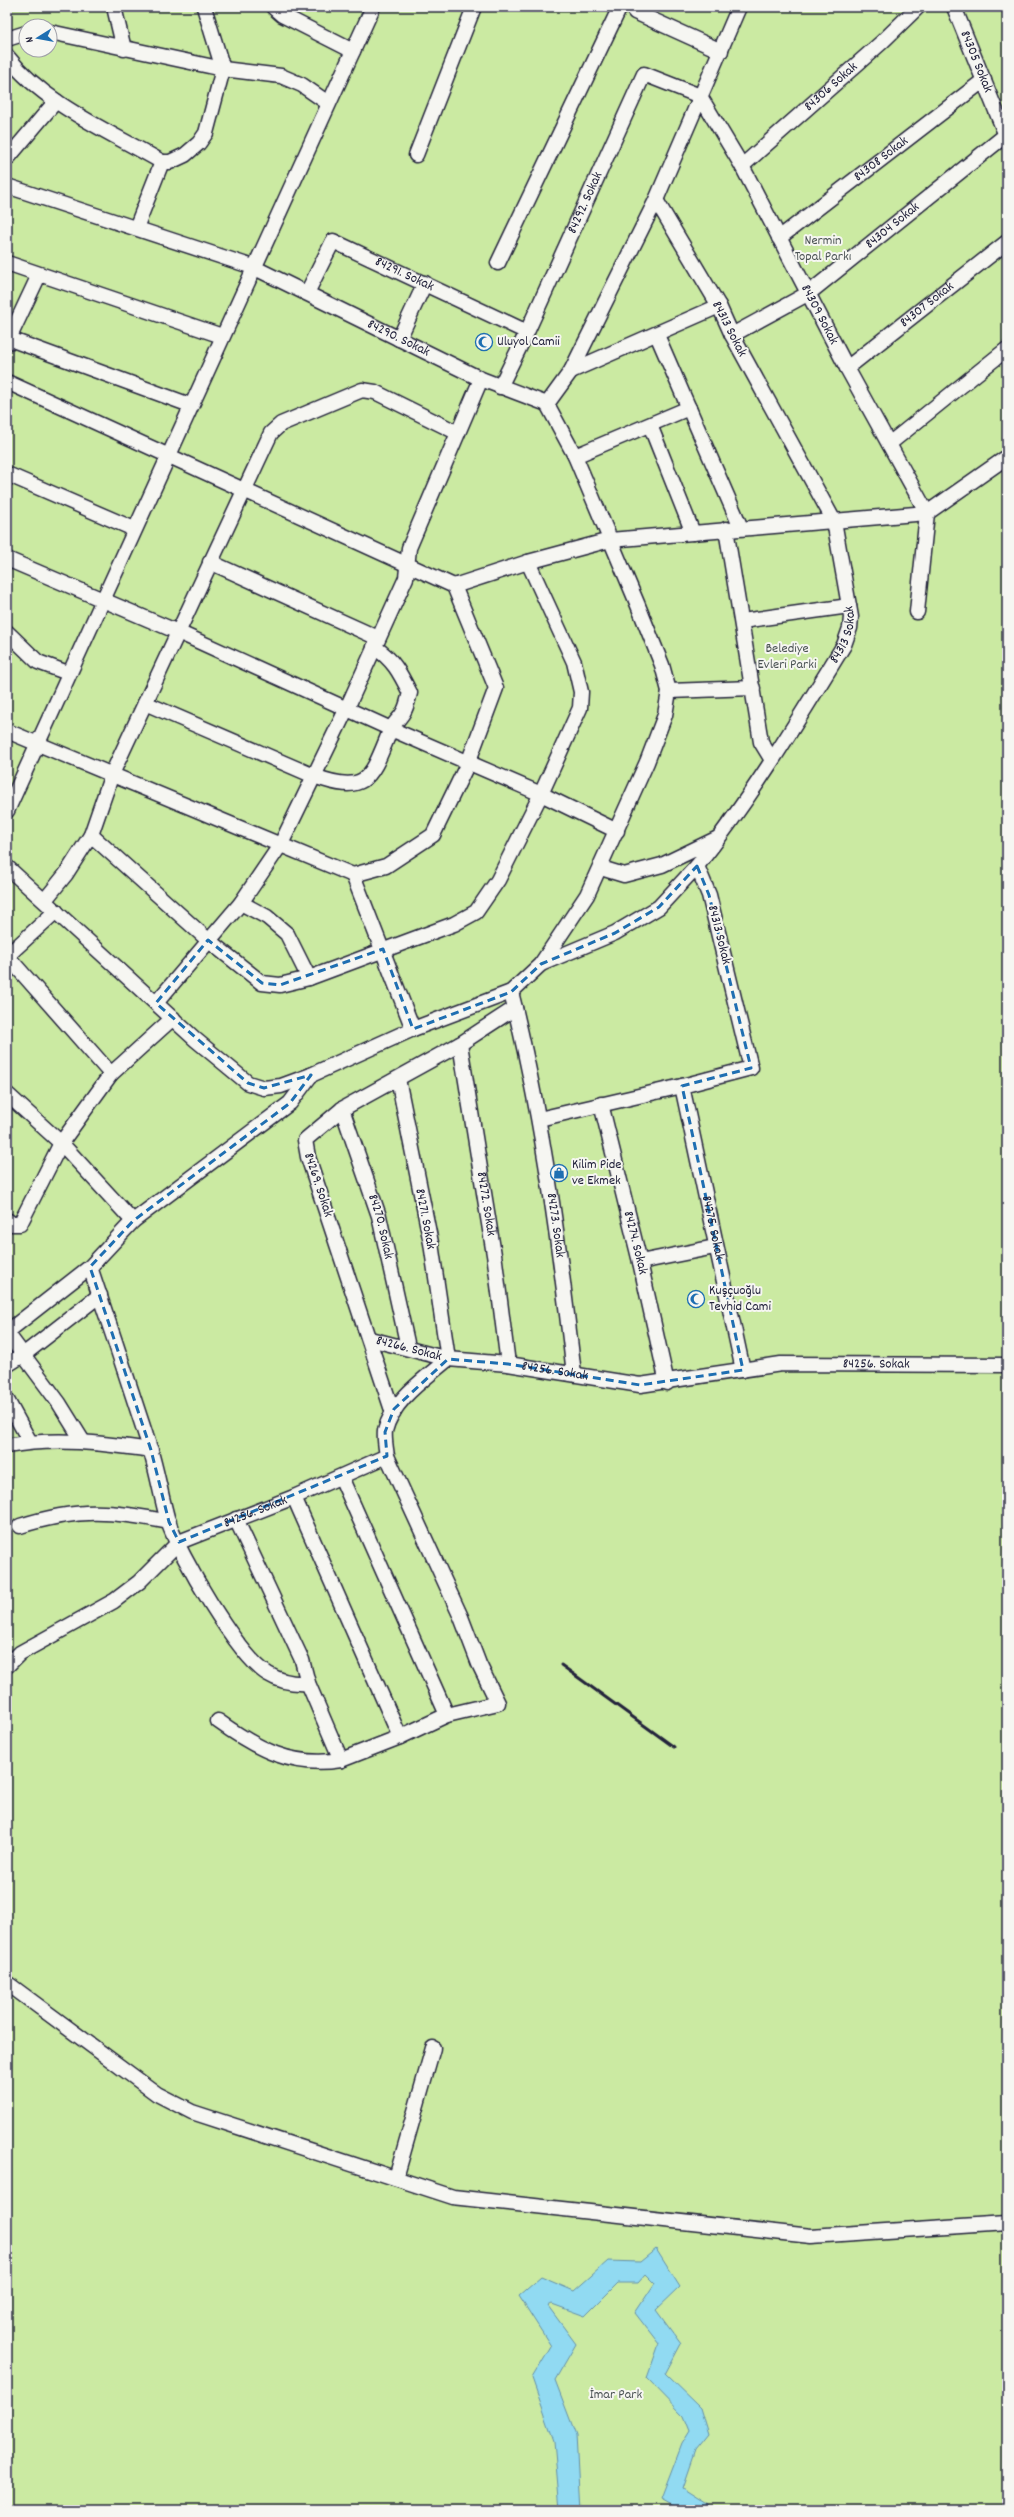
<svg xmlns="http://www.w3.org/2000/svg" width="1014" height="2517" font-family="Dekko,sans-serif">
  <rect width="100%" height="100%" fill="#f6f6f2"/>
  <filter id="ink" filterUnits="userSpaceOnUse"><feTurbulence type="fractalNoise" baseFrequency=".025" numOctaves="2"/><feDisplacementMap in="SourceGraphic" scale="8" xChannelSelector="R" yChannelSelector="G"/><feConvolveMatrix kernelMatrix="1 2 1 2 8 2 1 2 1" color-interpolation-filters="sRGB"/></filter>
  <g filter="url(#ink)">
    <!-- green -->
    <path fill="#cbeaa2" stroke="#76866e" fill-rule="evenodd" d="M7 7H1007V2510H7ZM26 26H50V50H26Z"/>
    <!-- water -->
    <path fill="#91daf2" stroke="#6590a9" d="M656 2249 680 2287 656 2310 681 2344 665 2374 700 2408 708 2434 695 2450 682 2488 709 2505 710 2510H681L661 2499 682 2444 690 2431 684 2416 647 2378 659 2344 635 2313 655 2283 646 2274 638 2283H618L585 2316 552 2304 548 2306 576 2344 555 2380 576 2435 580 2510H560L554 2441 532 2378 551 2346 519 2296 541 2277 574 2291 608 2261 640 2262Z"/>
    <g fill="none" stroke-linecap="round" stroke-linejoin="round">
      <!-- minor casing -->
      <g stroke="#22223b" stroke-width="17">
        <g id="minor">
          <path d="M114 7 124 49"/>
          <path d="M273 7 282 15 353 51"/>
          <path d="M631 7 635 12 721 51"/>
          <path id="s1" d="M954 7 1007 138"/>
          <path d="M50 32 223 69 281 76 302 85 328 103"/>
          <path d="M7 39 26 33"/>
          <path d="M7 56C45 105 109 131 162 162L136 228"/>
          <path d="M416 155 474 7"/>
          <path d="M7 159 56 101"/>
          <path d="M162 162H170L185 155 199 143 206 133 223 69 204 7"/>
          <path id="s2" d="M742 166 882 42 918 7"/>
          <path id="s3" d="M7 186 253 267 481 379 547 404"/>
          <path id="s4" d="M779 238 984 80"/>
          <path d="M7 263 222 336"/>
          <path d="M498 263 620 7"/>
          <path id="s5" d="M307 293 333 241 527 332"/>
          <path d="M657 335 741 528"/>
          <path id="s6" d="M732 335 809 293 1007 134"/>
          <path d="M7 338 190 405"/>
          <path d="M399 339 425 283"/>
          <path d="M7 343 39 275"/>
          <path id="s7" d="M847 368 1007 242"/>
          <path d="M571 371 719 306"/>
          <path d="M7 382 454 586 496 688 468 763 433 835 386 866 353 875 7 731"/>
          <path id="s8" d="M500 387 527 332 644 74 700 96 742 166 847 368 927 513 917 612"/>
          <path d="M650 425 693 533"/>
          <path d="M889 444 1007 349"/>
          <path d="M575 456 689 408"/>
          <path d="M7 474 134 529"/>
          <path d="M726 529 761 742 772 760"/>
          <path d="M7 559 178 632 391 729 541 794 617 831"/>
          <path d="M210 562 378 638"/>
          <path d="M454 586 528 562 610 540 927 513 1007 457"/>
          <path d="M742 621 849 606"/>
          <path d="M7 632 38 662 68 673"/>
          <path d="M669 691 753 688"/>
          <path d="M145 703 314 776C368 796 371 777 390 731 393 723 401 718 404 711 407 706 408 699 410 693 400 673 393 659 374 647"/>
          <path d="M7 811 373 7"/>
          <path d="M91 835 208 940 262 983 280 985 309 978 454 924 476 912 498 880 541 794 580 708 581 692 574 662 528 562"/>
          <path d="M7 867 196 1040 248 1083 264 1088 281 1086 311 1075 413 1029 511 992 541 964 587 895 647 762 665 715 669 691 662 665 637 603 575 456 547 404 571 371 656 200 739 7"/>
          <path d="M601 868 624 875 662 865 716 839"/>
          <path d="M353 875 413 1029"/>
          <path d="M45 900 66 874 91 835 112 774 271 433 281 424 362 390 375 392 456 432"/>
          <path d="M241 903 267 917 287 934 309 978"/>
          <path d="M7 956 56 911"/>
          <path d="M8 957 111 1074"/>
          <path d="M541 964 615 933 659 907 697 866"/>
          <path d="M156 1003 241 903 281 844 347 708 406 578 409 548 481 379"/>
          <path id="s9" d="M515 1008C544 1128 560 1251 574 1374"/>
          <path id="s10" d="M460 1044 495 1261 508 1364"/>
          <path id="s11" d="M682 1086 743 1370"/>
          <path d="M7 1094 61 1143 133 1221"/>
          <path id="s12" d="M601 1104 640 1262 667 1383"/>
          <path id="s13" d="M342 1109 379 1216 408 1347"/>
          <path id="s14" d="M539 1119 682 1086 751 1068 709 895 697 866C752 797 798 720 844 645L850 628 851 617 834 521 732 335 719 306 656 200"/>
          <path d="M7 1220 12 1224H20L61 1143 111 1074 173 1018"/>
          <path d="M640 1262 715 1247"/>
          <path d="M90 1267C109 1323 128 1380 146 1436 156 1464 160 1493 168 1521 179 1555 238 1656 268 1674 281 1682 293 1684 308 1683"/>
          <path d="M7 1332 90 1267 133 1221 290 1103 311 1075"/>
          <path d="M7 1333 59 1403 82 1440"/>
          <path id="s15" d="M370 1339 448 1359 431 1243 398 1079"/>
          <path d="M7 1365 23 1355 100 1295"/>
          <path d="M7 1400 30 1442"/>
          <path d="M393 1413 308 1157 305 1140 342 1109 460 1044 515 1008 511 992"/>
          <path d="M7 1446C56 1437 102 1443 151 1450"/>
          <path d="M341 1477 447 1715 498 1703 479 1664 461 1617 387 1456"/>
          <path d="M294 1497 400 1737"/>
          <path d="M236 1519 302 1660 308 1683 341 1760 400 1737 447 1715"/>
          <path d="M20 1526C77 1508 111 1510 169 1522"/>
          <path id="s16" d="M7 1666 20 1653 114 1601 139 1582 179 1542 294 1497 387 1456C386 1449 384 1438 385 1431 393 1399 425 1379 448 1359L508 1364 640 1385 781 1364 1007 1365"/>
          <path d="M218 1721C257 1749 292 1768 341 1760"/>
          <path d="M7 1983 157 2094 192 2112 453 2197 811 2236 1007 2223"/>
          <path d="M396 2178 433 2048"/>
        </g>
      </g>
      <!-- minor -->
      <use href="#minor" stroke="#f6f6f2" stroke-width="14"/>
      <!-- rail -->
      <path stroke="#22223b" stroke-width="3" d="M561 1665 674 1747"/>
    </g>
  </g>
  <!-- marked area -->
  <path fill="none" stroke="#1f6fb2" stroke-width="3" stroke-dasharray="8 5" stroke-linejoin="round" d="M697 866 709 895 751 1068 682 1086 743 1370 640 1385 508 1364 448 1359 394 1409 385 1432 387 1456 179 1542 169 1522 151 1450 90 1267 133 1221 290 1103 311 1075 264 1088 248 1083 156 1003 208 940 262 983 280 985 383 949 413 1029 511 992 541 964 615 933 659 907Z"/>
  <!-- icons -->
  <defs>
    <g id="mosque-ring" transform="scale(0.9)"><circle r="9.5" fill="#f6f6f2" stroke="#1f6fb2" stroke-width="1.5"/><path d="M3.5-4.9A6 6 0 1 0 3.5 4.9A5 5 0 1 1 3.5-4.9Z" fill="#1f6fb2"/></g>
    <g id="shop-ring" transform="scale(0.9)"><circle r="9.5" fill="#f6f6f2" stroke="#1f6fb2" stroke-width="1.5"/><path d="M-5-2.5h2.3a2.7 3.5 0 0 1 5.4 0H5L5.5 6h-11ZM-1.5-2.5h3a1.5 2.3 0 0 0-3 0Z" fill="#1f6fb2"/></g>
  </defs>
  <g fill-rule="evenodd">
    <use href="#mosque-ring" x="484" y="342"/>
    <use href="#shop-ring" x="559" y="1173"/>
    <use href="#mosque-ring" x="696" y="1299"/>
  </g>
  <g text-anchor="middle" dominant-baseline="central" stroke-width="4" stroke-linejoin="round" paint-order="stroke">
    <!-- street labels -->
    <g font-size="14" fill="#22223b" stroke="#f6f6f2">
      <text stroke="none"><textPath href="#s1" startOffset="59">84305 Sokak</textPath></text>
      <text stroke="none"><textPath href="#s2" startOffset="119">84306 Sokak</textPath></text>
      <text stroke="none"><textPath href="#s4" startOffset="129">84308 Sokak</textPath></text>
      <text stroke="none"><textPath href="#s8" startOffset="203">84292. Sokak</textPath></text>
      <text stroke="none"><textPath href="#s6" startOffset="195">84304 Sokak</textPath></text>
      <text stroke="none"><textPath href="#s5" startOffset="137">84291. Sokak</textPath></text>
      <text stroke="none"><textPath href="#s7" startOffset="102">84307 Sokak</textPath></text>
      <text stroke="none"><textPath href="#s8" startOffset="654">84309 Sokak</textPath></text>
      <text transform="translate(729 329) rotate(63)">84313 Sokak</text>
      <text stroke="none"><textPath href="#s3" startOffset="421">84290. Sokak</textPath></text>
      <text stroke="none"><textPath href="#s14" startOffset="703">84313 Sokak</textPath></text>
      <text transform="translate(719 935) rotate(76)">84313 Sokak</text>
      <text transform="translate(318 1185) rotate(72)">84269. Sokak</text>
      <text stroke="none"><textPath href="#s10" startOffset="162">84272. Sokak</textPath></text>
      <text transform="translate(425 1219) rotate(79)">84271. Sokak</text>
      <text stroke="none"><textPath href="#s9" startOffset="221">84273. Sokak</textPath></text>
      <text stroke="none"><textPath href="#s13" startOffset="124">84270. Sokak</textPath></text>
      <text stroke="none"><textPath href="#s11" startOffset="145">84275. Sokak</textPath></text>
      <text stroke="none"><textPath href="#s12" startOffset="143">84274. Sokak</textPath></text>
      <text stroke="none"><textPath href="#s15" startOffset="40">84266. Sokak</textPath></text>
      <text stroke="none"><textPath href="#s16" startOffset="993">84256. Sokak</textPath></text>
      <text stroke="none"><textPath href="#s16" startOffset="669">84256. Sokak</textPath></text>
      <text stroke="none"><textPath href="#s16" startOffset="296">84256. Sokak</textPath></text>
    </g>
    <!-- park labels -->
    <g font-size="14" fill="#4c5455" stroke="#f6f6f2">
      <text x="823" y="241">Nermin<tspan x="823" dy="16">Topal Parkı</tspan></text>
      <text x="787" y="649">Belediye<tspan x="787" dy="16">Evleri Parki</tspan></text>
      <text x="616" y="2395">İmar Park</text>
    </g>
    <!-- poi labels -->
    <g font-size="14" fill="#22223b" stroke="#f6f6f2" text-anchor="start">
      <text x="497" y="342">Uluyol Camii</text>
      <text x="572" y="1165">Kilim Pide<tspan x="572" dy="16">ve Ekmek</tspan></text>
      <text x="709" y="1291">Kuşçuoğlu<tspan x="709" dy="16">Tevhid Cami</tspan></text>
    </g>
  </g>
  <!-- margin -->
  <rect width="1014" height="2517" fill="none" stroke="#f6f6f2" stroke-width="24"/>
  <rect x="12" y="12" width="990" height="2493" fill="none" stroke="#22223b" stroke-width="1.5" filter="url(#ink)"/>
  <!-- north arrow -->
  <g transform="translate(38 38) rotate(259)"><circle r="19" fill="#f6f6f2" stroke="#a1a1a9"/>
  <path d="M0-3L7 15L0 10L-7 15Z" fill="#1f6fb2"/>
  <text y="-6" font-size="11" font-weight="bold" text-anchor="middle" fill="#22223b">N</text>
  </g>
</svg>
